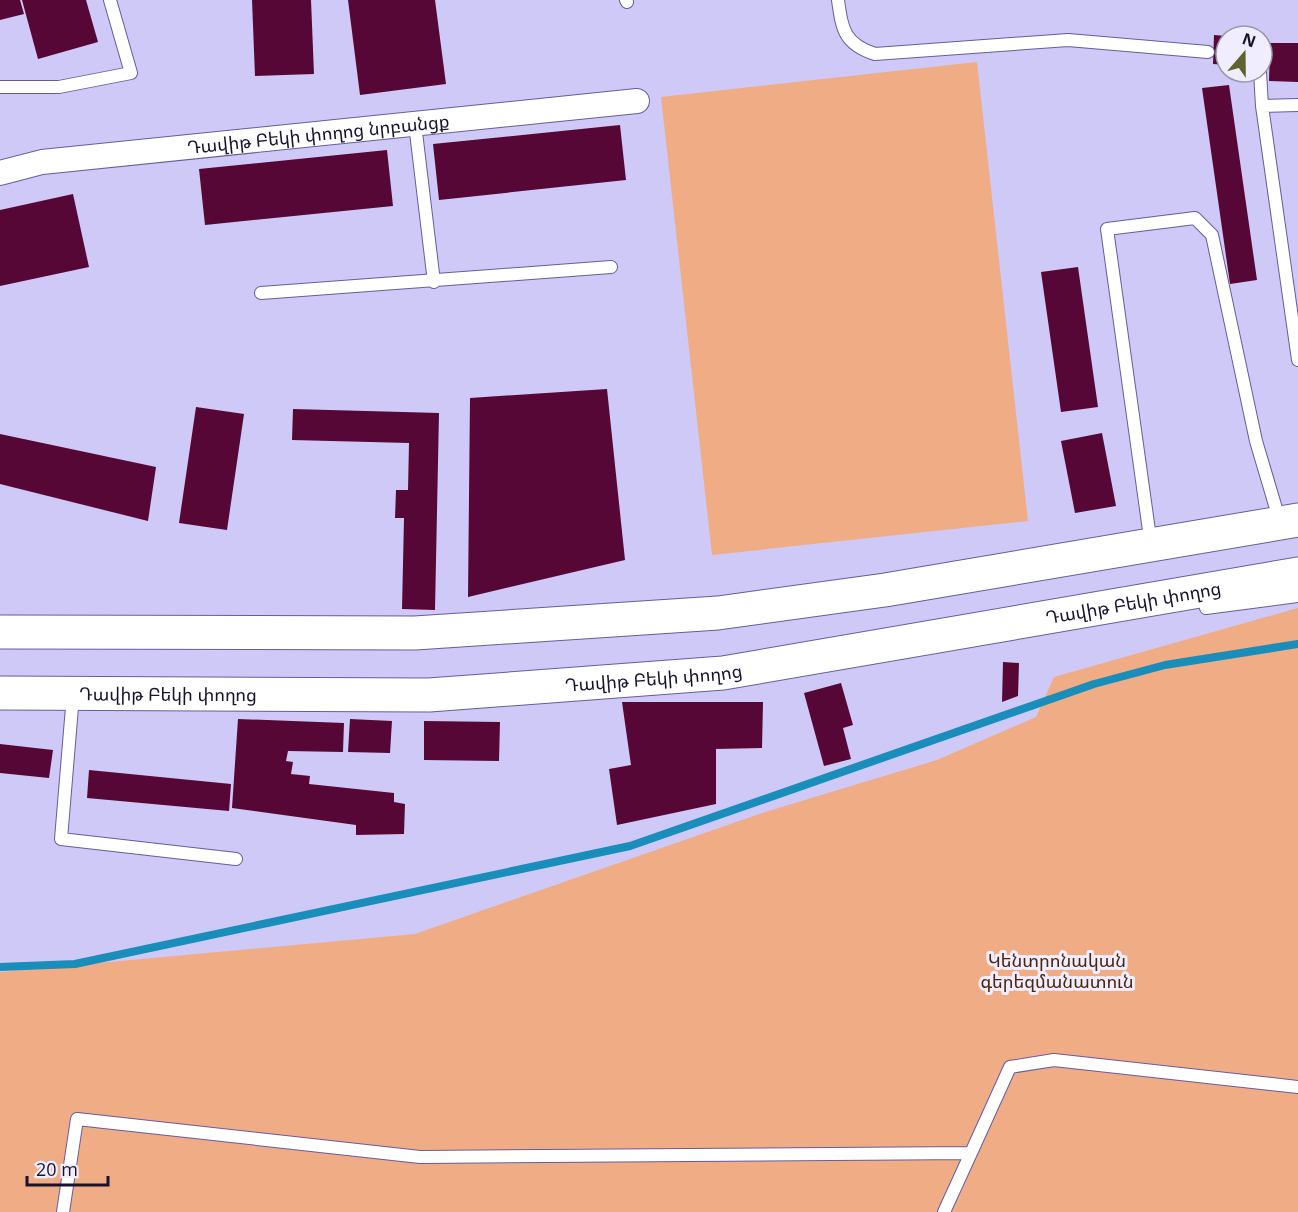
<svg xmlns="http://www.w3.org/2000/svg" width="1298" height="1212" font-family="'Open Sans','Noto Sans Armenian',sans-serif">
  <rect width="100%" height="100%" fill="#cfc9f7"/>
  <!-- green -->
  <path fill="#f0ac85" d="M977 62 1028 521 712 555 661 97Z
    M1298 608V1212H0V972L415 934 762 813 937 760 1036 717 1054 677Z"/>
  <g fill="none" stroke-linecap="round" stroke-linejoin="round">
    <!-- stream -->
    <path stroke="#1a8ebb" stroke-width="8" d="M0 967 75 964 630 846 1094 684 1165 665 1298 644"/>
  </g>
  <!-- building -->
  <path fill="#560735" d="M0 0H20L24 14 0 20Z
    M22 0H86L98 42 38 59Z
    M252 0H311L314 74 255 76Z
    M348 0H435L446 84 360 95Z
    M1214 35 1226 36V65L1213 64Z
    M1270 43H1298V82L1269 81Z
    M1229 85 1257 280 1230 284 1202 88Z
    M620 125 626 180 439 200 433 144Z
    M387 150 393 206 205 225 199 169Z
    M73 194 89 267 0 286V210Z
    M1078 267 1098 407 1061 412 1041 272Z
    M607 389 625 560 468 597 470 398Z
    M196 407 244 414 227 530 179 523Z
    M293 409 439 413 435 610 402 609 404 518H395L396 490H408L409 443 292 440Z
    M1102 433 1116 506 1075 513 1061 441Z
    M0 434 156 467 148 521 0 484Z
    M1003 662 1019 663 1018 696 1002 702Z
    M841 683 853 725 843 728 851 759 824 766 804 693Z
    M622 702H763L762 748 716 749V804L617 825 609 769 631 765Z
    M238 719 344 723 343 752 288 751 286 761 293 762 291 774 310 776 309 784 394 793V802L405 804 404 834 356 835V825L232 808Z
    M350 719 392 721 390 753 348 752Z
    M424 721 500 722 499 761 424 760Z
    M0 744 53 750 49 778 0 773Z
    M89 770 231 784 229 811 87 798Z"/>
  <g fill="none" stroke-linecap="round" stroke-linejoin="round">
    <!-- lane casing -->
    <g stroke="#685b9f" stroke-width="14">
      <path id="lane" d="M626 0 627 2
        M838 0C842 29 844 44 875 54L1068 40 1208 52
        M1260 72 1262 106 1298 360
        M0 87H59L131 73 110 0
        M1262 106 1298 105
        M415 124 434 282
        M261 293 611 267
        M1151 545 1107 229 1195 218 1212 235 1256 441 1280 522
        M1201 592 1206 608 1298 596
        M73 695 61 839 236 859
        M63 1212 77 1119 420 1157 971 1153 1010 1067 1054 1060 1298 1087
        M944 1212 971 1153"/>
    </g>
    <!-- street casing -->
    <g stroke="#685b9f" stroke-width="26">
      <g id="street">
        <path id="s1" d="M0 173 42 162 637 101"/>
      </g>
    </g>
    <!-- primary casing -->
    <g stroke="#685b9f" stroke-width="35">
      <g id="primary">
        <path d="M0 632 415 633 718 613 885 590 1298 520"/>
        <path id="s2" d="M0 693 429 695 723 673 1298 574"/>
      </g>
    </g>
    <!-- lane -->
    <use href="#lane" stroke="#fff" stroke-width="12"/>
    <!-- street -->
    <use href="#street" stroke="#fff" stroke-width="24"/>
    <!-- primary -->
    <use href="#primary" stroke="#fff" stroke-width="33"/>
  </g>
  <g text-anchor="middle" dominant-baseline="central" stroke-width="6" stroke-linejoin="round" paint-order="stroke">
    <!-- street labels -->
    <g font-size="18" fill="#19132f" stroke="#f0eefe">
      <text stroke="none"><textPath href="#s1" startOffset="321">Դավիթ Բեկի փողոց նրբանցք</textPath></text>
      <text stroke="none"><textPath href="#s2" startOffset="1140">Դավիթ Բեկի փողոց</textPath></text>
      <text stroke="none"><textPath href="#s2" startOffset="654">Դավիթ Բեկի փողոց</textPath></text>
      <text stroke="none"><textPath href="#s2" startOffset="168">Դավիթ Բեկի փողոց</textPath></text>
    </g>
    <!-- park labels -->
    <g font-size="18" fill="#4c250a" stroke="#f0eefe">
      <text x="1057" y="960">Կենտրոնական<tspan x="1057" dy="21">գերեզմանատուն</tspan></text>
    </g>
  </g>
  <!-- north arrow -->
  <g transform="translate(1244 54) rotate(20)"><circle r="28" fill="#f0eefe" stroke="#9a96ab" stroke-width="1.5"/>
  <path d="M0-4.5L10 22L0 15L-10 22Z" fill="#5f612f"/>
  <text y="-9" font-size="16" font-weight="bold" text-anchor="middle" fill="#19132f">N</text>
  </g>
  <!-- scale -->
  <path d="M27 1176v9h81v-9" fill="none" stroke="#19132f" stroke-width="3"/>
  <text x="36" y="1176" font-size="18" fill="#19132f" stroke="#f0eefe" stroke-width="4.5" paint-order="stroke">20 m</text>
</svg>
